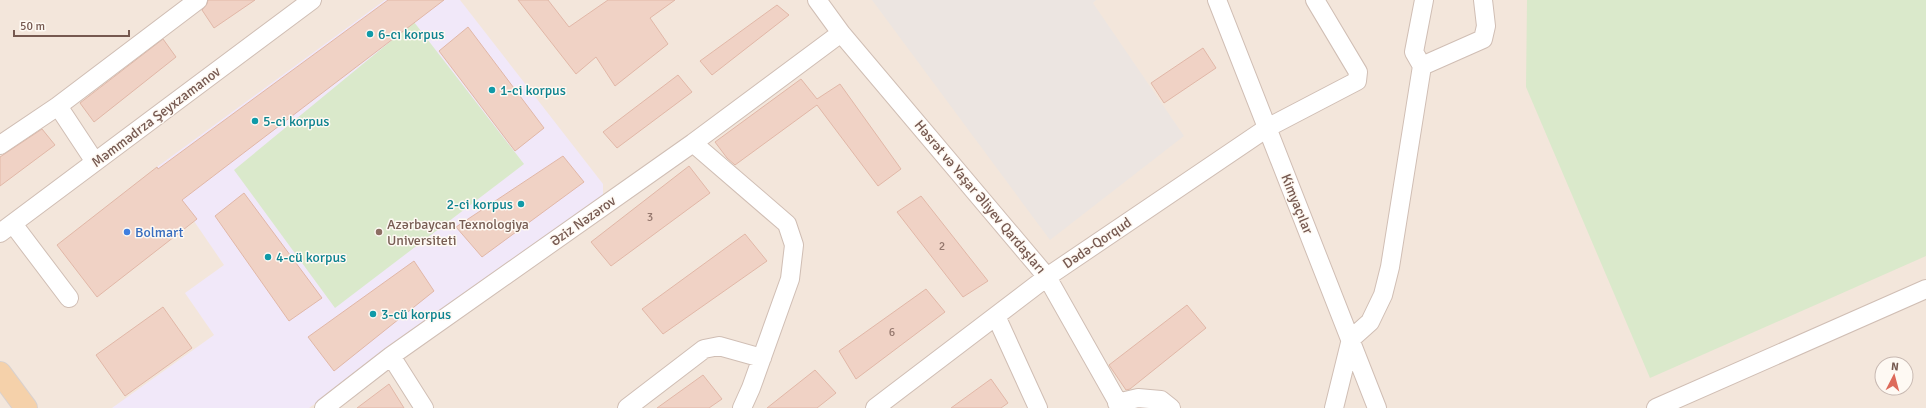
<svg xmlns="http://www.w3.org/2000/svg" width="1926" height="408" font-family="Signika,sans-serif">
  <rect width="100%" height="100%" fill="#fcf4ec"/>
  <!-- residential -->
  <path fill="#f3e6db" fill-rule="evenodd" d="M0 0H1926V408H0ZM1882 364H1906V388H1882Z"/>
  <!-- industrial -->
  <path fill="#ece5e1" d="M872 0H1096L1093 3 1184 136 1050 240Z"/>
  <!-- education -->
  <path fill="#f1e8f9" d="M385 0H460L603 184V199L309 408H112L214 335 185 293 224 265 157 167Z"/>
  <!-- green -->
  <path fill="#dae9cb" d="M1527 0H1926V256L1650 378 1526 87Z
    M414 22 524 164 335 308 234 170Z"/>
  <!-- building -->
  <path fill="#f0d2c5" stroke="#e1b7a7" d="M208 0H255L214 28 202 10 207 4Z
    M388 0H444L182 200 197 219 97 297 57 245 157 167 158 169Z
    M518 0H548L569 27 608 0H675L650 18 668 44 615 86 596 57 576 74Z
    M777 5 789 15 712 75 700 61Z
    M468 27 544 128 515 151 439 51Z
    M163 39 176 57 94 122 80 103Z
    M1203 48 1216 68 1164 103 1151 83Z
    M678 75 692 92 617 148 603 132Z
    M801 79 817 99 840 84 901 169 878 186 817 105 735 165 727 158 715 142Z
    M42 129 55 145 0 186V157Z
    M563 156 584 182 482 257 456 227Z
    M689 166 710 193 611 266 591 242Z
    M244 193 322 298 289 321 215 216Z
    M921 196 988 281 963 297 897 212Z
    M745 234 767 261 663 334 642 309Z
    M414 261 434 291 334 371 308 337Z
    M926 289 945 312 856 379 839 351Z
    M1187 305 1206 328 1130 389 1126 390 1109 365Z
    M163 307 192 348 125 396 96 355Z
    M815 370 836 393 817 408H767Z
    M703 375 722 399 709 408H657Z
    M991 379 1008 403 1001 408H951Z
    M389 384 404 408H357Z"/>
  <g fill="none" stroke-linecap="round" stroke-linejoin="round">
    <!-- minor casing -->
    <g stroke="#d0beb4" stroke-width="20">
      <path id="minor" d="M817 0 841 33 1047 277 1121 408
        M1217 0 1377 408
        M1422 66 1483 39 1486 26 1483 0
        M58 106 198 0
        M693 143 787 224 794 245 790 279 751 388 742 408
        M0 145 58 106 95 162
        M13 224 69 298
        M0 233 312 0
        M996 316 1038 408
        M391 356 424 408
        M1117 403 1138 398 1161 400 1171 408
        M324 408 391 356 693 143 841 33
        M627 408 704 349 719 346 762 358
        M875 408 1047 277 1267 128 1357 81 1358 72 1315 0
        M1334 408 1351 339 1370 322 1383 295 1390 267 1422 66 1414 52 1424 0
        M1656 408 1926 289"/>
    </g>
    <!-- major casing -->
    <g stroke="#d9d1ce" stroke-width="24">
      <path id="major" d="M0 373 26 408"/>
    </g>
    <!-- minor -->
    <use href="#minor" stroke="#fff" stroke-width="18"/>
    <!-- major -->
    <use href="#major" stroke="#f5d1aa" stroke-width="22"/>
  </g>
  <!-- markers -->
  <g fill="#0f9aa8" stroke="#fef9f3" stroke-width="1.5">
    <circle cx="370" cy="34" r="4"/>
    <circle cx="492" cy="90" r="4"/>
    <circle cx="255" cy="121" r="4"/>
    <circle cx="521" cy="204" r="4"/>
    <circle cx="268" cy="257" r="4"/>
    <circle cx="373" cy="314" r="4"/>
  </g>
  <circle fill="#3f7fe0" stroke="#fef9f3" stroke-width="1.5" cx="127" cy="232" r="4"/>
  <circle fill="#8d6e63" stroke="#fef9f3" stroke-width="1.5" cx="379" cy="232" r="4"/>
  <g text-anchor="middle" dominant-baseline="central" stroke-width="3" stroke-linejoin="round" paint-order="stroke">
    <!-- number labels -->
    <g font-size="12" fill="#94776d">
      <text x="650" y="217">3</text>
      <text x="942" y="246">2</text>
      <text x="892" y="332">6</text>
    </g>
    <!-- culture labels -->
    <g font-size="14" fill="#0d838f" stroke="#fef9f3" text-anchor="start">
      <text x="378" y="34">6-cı korpus</text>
      <text x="500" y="90">1-ci korpus</text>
      <text x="263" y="121">5-ci korpus</text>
      <text x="513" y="204" text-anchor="end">2-ci korpus</text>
      <text x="276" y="257">4-cü korpus</text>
      <text x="381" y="314">3-cü korpus</text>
    </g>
    <!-- street labels -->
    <g font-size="14" fill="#765950" stroke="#fef9f3">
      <text transform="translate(156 117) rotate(-37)">Məmmədrza Şeyxzamanov</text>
      <text transform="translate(980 197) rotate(50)">Həsrət və Yaşar Əliyev Qardaşları</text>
      <text transform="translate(1297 204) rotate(68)">Kimyaçılar</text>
      <text transform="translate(583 221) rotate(-35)">Əziz Nəzərov</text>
      <text transform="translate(1097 243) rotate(-34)">Dədə-Qorqud</text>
    </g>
    <!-- education labels -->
    <g font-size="14" fill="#785e54" stroke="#fef9f3" text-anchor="start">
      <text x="387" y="224">Azərbaycan Texnologiya<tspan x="387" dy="16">Universiteti</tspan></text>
    </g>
    <!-- shop labels -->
    <g font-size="14" fill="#366cbe" stroke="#fef9f3" text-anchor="start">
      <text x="135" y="232">Bolmart</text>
    </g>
  </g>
  <!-- north arrow -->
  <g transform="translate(1894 376) rotate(6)"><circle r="19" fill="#fef9f3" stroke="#c8b9b2"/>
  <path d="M0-3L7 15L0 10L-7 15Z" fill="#dd6a5a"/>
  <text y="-6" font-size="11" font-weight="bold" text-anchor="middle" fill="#765950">N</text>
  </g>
  <!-- scale -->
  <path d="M14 30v6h115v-6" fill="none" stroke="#765950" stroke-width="2"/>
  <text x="20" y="30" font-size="12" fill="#765950" stroke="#fef9f3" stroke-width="3" paint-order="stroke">50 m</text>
</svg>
